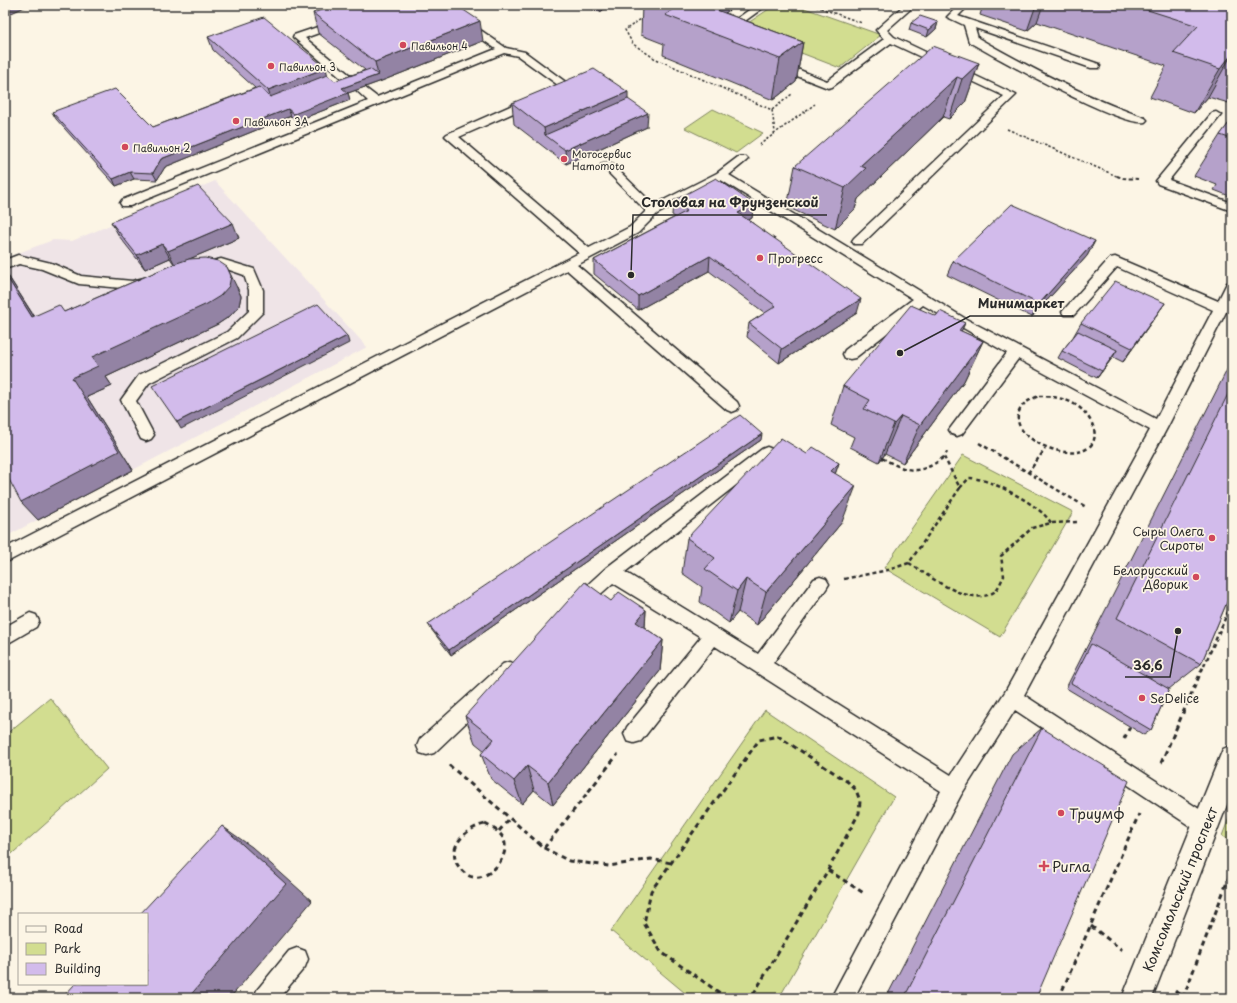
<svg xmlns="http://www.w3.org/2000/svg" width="1237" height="1003" font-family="'Playpen Sans',sans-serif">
  <rect width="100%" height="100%" fill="#fcf5e5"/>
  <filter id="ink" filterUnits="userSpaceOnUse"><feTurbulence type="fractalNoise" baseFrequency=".025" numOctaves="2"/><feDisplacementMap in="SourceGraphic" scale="8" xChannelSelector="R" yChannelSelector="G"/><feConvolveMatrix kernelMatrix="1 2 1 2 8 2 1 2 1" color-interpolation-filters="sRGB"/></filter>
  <g filter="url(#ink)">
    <!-- built -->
    <path fill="#efe4e7" d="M215 181 367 347 5 537V258L53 240 72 241Z"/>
    <!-- green -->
    <path fill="#d2dd90" stroke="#7e845e" d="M775 5H796L881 35 840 68 739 29Z
      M713 109 763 133 736 153 685 128Z
      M963 455 1073 512 1000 637 884 568Z
      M50 698 107 769 5 860V735Z
      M765 710 894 797 779 998H691L611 931Z
      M1232 810V842L1222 836Z"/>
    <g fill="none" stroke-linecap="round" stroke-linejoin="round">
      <!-- lane casing -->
      <g stroke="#2b2b2b" stroke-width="3">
        <path id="lane" d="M434 5H445L506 48 525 52 571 86 570 88 459 137 589 248 630 227 646 211 603 167 601 165 603 163H611L654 205 717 173 738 157H746L748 159 746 161 729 175 966 319 1156 419 1213 310 1117 267 1074 315H1064L1062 312 1110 258 1115 257 1218 301 1227 283 1232 282V299L1228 308 1167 428 1024 695 1213 818 1216 825 1213 832 1206 835 1199 832 1015 710 961 795 854 998H831L941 791 715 646 641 741 634 743 627 741 624 734 627 727 701 637 613 583 585 608 579 611 573 608 570 603 573 598 606 568 762 449 767 447 772 449 775 453 772 457 625 572 758 654 814 579 820 577 826 579 829 584 826 589 773 663 951 775 1005 692 1150 430 1018 359 962 434 957 436 952 434 949 430 952 426 1007 353 923 305 855 358 850 359 845 358 843 354 845 350 913 299 721 180 657 214 638 233 577 265 737 402 739 406 737 410 732 412 727 410 567 270 5 563V548L579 253 445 136 447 134 558 85 518 56 504 53 130 206H122L120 203 122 200 368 101 355 89 356 87H364L377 97 496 49Z
          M756 5H767L727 34H721L719 32 721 30Z
          M904 5H915L887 30 894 37 1016 95 862 244H854L852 241 854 238 1004 96 891 43 832 87 828 88 774 67 773 65 778 62 782 63 827 81 884 39 876 30Z
          M959 5H969L958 16 1099 64 1100 66 1099 68H1091L975 28 978 38C1032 69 1086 97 1145 118L1147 120 1145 122C1123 128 995 57 969 42L964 25 947 17Z
          M338 20 341 21 343 23 341 25 305 38 356 80 357 82 356 84H348L293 37 294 35Z
          M1216 112 1221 115 1169 180 1232 203V211L1158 184 1156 181 1212 113Z
          M18 255 51 263 81 276 132 281 148 277 153 278 155 281 153 284 132 289 79 284 42 269 19 264 5 269V260Z
          M221 259 254 269 263 290V312L237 338 149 383 136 401 154 435 151 439 146 441 141 439 121 400 139 375 227 332 249 311V290L244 275 221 267 200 272 195 271 194 268 195 265Z
          M30 613 36 615 39 621 36 627 5 645V627Z
          M509 662 515 664 518 670 515 676 434 753 427 755 420 753 417 746 420 739 503 664Z
          M297 948 305 951 308 959 305 967 279 998H254L257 990 289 951Z"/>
      </g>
      <!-- secondary casing -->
      <g stroke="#2b2b2b" stroke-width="3">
        <path id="secondary" d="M1232 745V792L1152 998H1122L1223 749Z"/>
      </g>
      <!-- path-far3 -->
      <path stroke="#2b2b2b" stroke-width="1.5" stroke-dasharray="2.5 2" stroke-linecap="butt" d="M812 5 862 23
        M644 17 625 30 633 44 654 58 772 110 775 132
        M772 110 792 94
        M1007 129 1119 177
        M759 145 815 104"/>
      <!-- path-far2 -->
      <path stroke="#2b2b2b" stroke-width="2" stroke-dasharray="3.5 2.5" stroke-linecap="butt" d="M1117 176 1123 178 1138 179"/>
      <!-- path-far1 -->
      <path stroke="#2b2b2b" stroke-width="2.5" stroke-dasharray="4 3" stroke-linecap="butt" d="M1039 396C1051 396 1064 398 1074 404 1090 412 1107 442 1082 451 1059 459 1000 433 1023 405 1027 401 1034 398 1039 396Z
        M979 443 1086 507
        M882 458C907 472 920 476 944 457
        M1028 473 1045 449
        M960 488 969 478C988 477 1042 506 1051 523
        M909 563C929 576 970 608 994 592 999 588 1001 581 1004 576L1001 556 1032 528 1051 523 1078 522
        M844 579 888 570 909 563 960 488 944 457 947 452
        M1204 666 1232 603"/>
      <!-- path -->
      <path stroke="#2b2b2b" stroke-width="3" stroke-dasharray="5 4" stroke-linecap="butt" d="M1124 739 1130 727
        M1161 763 1204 665
        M449 765 544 848 569 861 609 866 651 859 671 863
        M485 824C489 826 495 829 498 832 520 849 486 889 466 874 441 855 461 829 485 824Z
        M499 831 510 818
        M544 848 618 754
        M828 870 865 894
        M1091 926 1122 950
        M1175 991 1183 998
        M727 998 661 952 644 923 651 891 759 740 778 736 848 782 856 790 860 801 859 813 828 870 754 993 741 998
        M1059 998 1139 814
        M1183 998 1232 869"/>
      <!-- lane -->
      <use href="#lane" fill="#fcf5e5" fill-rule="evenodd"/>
      <!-- secondary -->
      <use href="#secondary" fill="#fcf5e5" fill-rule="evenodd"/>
    </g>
    <!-- wall -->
    <path fill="#b5a1ca" stroke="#2b2b2b" d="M583 5H610L600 12Z
      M642 5H737L725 13 803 42 796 82 773 100 663 55 664 44 641 35Z
      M983 5H1216L1232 10V104L1208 97 1194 113 1150 97 1166 66 1037 22 1027 31 980 15Z
      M313 13 483 41 379 82 348 93 350 100 296 121 291 116 165 167 157 180 134 179 116 186 56 119 52 112 153 127 255 88 213 50 208 37 326 68 327 75 335 81 365 70 318 33Z
      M938 22 936 29 927 37 909 30 911 23Z
      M979 63 965 103 949 119 943 117 858 199 855 209 835 229 787 207 795 166Z
      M628 99 647 127 566 164 514 124 512 103Z
      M1232 119V197L1214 190 1217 185 1194 176 1220 135Z
      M673 201 754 204 752 218 749 220 857 313 779 363 747 337 749 323 765 313 709 271 638 310 594 274V260L675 217 672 215Z
      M111 222 239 238 189 259 237 287 241 296 239 306 230 316 218 324 106 377 112 386 87 397 133 470 38 520 5 271 34 316 64 312 174 264 170 258 145 269 119 236Z
      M1095 241 1087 256 1032 317 947 275 953 261Z
      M1165 303 1123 362 1113 357 1097 378 1058 358 1062 351 1073 337 1081 323Z
      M936 316 965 323 961 331 983 341 964 381 903 463 885 454 879 462 850 447 854 437 831 425 843 386Z
      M1232 360V590L1201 664 1169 689 1151 730 1144 735 1066 688Z
      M761 440 451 655 431 629 428 624Z
      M807 454 839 463 835 474 842 522 757 625 738 612 729 623 700 602 702 587 682 573 687 538Z
      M611 601 646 610 645 628 663 640 660 671 553 805 534 790 522 804 491 779 481 754 485 751 475 743 465 716Z
      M1042 728 1036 998H886L1012 754Z"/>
    <!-- shaded-wall -->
    <path fill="#9383a4" stroke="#2b2b2b" d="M5 5H29L5 16Z
      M599 5H610L600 12Z
      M689 5H737L701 29Z
      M1036 5H1043L1037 22 1027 31Z
      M480 21 483 41 379 82 348 93 350 100 296 121 294 114 342 88 378 75 375 62Z
      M938 22 936 29 927 37 929 30Z
      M803 42 796 82 773 100 780 59Z
      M1232 54 1208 97 1194 113 1220 69Z
      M979 63 965 103 949 119 962 79Z
      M326 68 329 82 273 104 268 90Z
      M957 77 943 117 858 199 855 209 835 229 845 188 860 166Z
      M628 92V113L545 135 544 128Z
      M288 109 291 116 165 167 157 180 153 173 161 159Z
      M648 113 647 127 566 164 565 150Z
      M130 172 134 179 116 186 113 179Z
      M754 204 752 218 736 227 738 213Z
      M233 223 239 238 175 265 168 251Z
      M1095 241 1087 256 1032 317 1039 304Z
      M162 244 170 258 145 269 137 255Z
      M710 256 709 271 638 310V296Z
      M227 267 241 296 239 306 230 316 218 324 106 377 112 386 87 397 133 470 38 520 21 502 72 378 92 357Z
      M5 271 47 337 32 317 5 274Z
      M861 299 857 313 779 363 782 349Z
      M1165 303 1155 317 1123 362 1132 348Z
      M965 323 947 363 959 330Z
      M347 336 349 343 181 429 177 422Z
      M983 341 964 381 903 463 920 425Z
      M1117 350 1113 357 1097 378Z
      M901 416 885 454 879 462 894 424Z
      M762 434 761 440 451 655 449 650Z
      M839 463 826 500 831 471Z
      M856 486 842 522 757 625 766 592Z
      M746 579 738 612 729 623 737 591Z
      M646 610 644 642 636 622Z
      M663 640 660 671 553 805 548 782Z
      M527 766 534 790 522 804 514 781Z
      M222 826 252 847 312 901 230 998H188Z"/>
    <!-- building -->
    <path fill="#d2bbeb" stroke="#2b2b2b" d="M335 5H456L480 21 375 62 313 13Z
      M668 5H703L803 42 780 59 665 15 676 8Z
      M1132 5H1216L1232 10V54L1220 69 1173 53 1198 26Z
      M920 16 938 22 929 30 911 23Z
      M264 17 326 68 268 90 208 37Z
      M933 46 979 63 962 79 957 77 860 166 866 168 845 188 795 166Z
      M370 69 378 75 342 88 348 93 294 114 288 109 161 159 153 173 130 172 113 179 52 112 115 89 153 127 259 87 270 97 327 75 335 81Z
      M594 69 628 92 544 128 512 103Z
      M628 99 648 113 565 150 545 135Z
      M1232 119V139L1220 135Z
      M716 178 754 204 738 213 861 299 782 349 749 323 776 306 710 256 638 296 594 260 687 211 673 201Z
      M198 186 233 223 168 251 162 244 137 255 111 222Z
      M1012 204 1095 241 1039 304 953 261Z
      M205 258 218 261 227 267 231 276 229 286 220 296 207 304 92 357 98 366 72 378 119 451 21 502 5 472V274L32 317 59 305 64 312 174 264 189 259Z
      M1115 281 1165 303 1132 348 1081 323Z
      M318 304 347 336 177 422 152 386Z
      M911 305 936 316 940 311 965 323 959 330 983 341 920 425 901 416 894 424 864 409 870 400 843 386Z
      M1078 331 1117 350 1102 371 1062 351Z
      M1232 386V590L1201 664 1117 618Z
      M740 415 762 434 449 650 428 624Z
      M781 438 807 454 813 447 839 463 831 471 856 486 766 592 746 579 737 591 705 569 715 558 687 538Z
      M585 582 611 601 619 592 646 610 636 622 663 640 548 782 527 766 514 781 481 754 494 739 465 716Z
      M1091 644 1169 689 1151 730 1071 683Z
      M1042 728 1129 781 1036 998H904Z
      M222 826 286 884 188 998H62L75 984H147V914H140Z"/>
  </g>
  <!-- markers -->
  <g fill="#d1495b" stroke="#fcf5e5" stroke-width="1.5">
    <circle cx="403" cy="45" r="4"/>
    <circle cx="271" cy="66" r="4"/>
    <circle cx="236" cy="121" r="4"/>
    <circle cx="125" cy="147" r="4"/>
    <circle cx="564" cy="159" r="4"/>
    <circle cx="760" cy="258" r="4"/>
    <circle cx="1212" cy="538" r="4"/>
    <circle cx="1196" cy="577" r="4"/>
    <circle cx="1142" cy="698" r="4"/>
    <circle cx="1061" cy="813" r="4"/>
    <path d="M1042 860h4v4h4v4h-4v4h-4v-4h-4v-4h4z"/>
  </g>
  <g text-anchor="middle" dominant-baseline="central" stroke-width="3.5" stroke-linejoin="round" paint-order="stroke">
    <!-- far-poi labels -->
    <g font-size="10" fill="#2b2b2b" stroke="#fcf5e5" text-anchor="start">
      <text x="411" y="45">Павильон 4</text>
      <text x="279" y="66">Павильон 3</text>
      <text x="244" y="121">Павильон 3А</text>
      <text x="133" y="147">Павильон 2</text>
      <text x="572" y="153">Мотосервис<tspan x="572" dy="12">Hamomoto</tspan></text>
    </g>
    <!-- poi labels -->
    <g font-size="12" fill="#2b2b2b" stroke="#fcf5e5" text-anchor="start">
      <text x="768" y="258">Прогресс</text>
      <text x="1204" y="531" text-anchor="end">Сыры Олега<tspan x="1204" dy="14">Сироты</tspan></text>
      <text x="1188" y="570" text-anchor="end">Белорусский<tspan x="1188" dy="14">Дворик</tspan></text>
      <text x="1150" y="698">SeDelice</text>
    </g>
    <!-- near-poi labels -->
    <g font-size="14" fill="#2b2b2b" stroke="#fcf5e5" text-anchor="start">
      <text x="1069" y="813">Триумф</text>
      <text x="1052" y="866">Ригла</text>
    </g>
    <!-- near-street labels -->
    <g font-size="14" fill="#2b2b2b" stroke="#fcf5e5">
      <text transform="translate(1180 889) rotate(-68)">Комсомольский проспект</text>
    </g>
  </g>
  <!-- callouts -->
  <path fill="none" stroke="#2b2b2b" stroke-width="1.5" d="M631 275L633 215H827M900 353L970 316H1073M1178 631L1170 677H1125"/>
  <g fill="#2b2b2b" stroke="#fcf5e5" stroke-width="1.5">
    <circle cx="631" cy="275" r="4"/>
    <circle cx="900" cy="353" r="4"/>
    <circle cx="1178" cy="631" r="4"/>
  </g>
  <g font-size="13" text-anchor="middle" font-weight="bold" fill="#2b2b2b" stroke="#fcf5e5" stroke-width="3.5" stroke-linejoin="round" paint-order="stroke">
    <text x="730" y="207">Столовая на Фрунзенской</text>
    <text x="1021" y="308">Минимаркет</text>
    <text x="1148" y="670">36,6</text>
  </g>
  <!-- margin -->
  <rect width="1237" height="1003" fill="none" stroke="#fcf5e5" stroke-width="20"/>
  <rect x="10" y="10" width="1217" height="983" fill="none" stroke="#2b2b2b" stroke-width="1.5" filter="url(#ink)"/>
  <!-- legend -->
  <rect x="18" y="913" width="130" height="72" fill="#fcf5e5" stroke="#a8a49b"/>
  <rect x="26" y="926" width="20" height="6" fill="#fcf5e5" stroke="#a8a49b"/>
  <text x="54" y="933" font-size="12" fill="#2b2b2b">Road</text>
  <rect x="26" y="943" width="20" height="12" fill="#d2dd90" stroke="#a8a49b"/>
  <text x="54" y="953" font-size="12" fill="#2b2b2b">Park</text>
  <rect x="26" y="963" width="20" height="12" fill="#d2bbeb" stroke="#a8a49b"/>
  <text x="54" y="973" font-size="12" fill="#2b2b2b">Building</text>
</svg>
